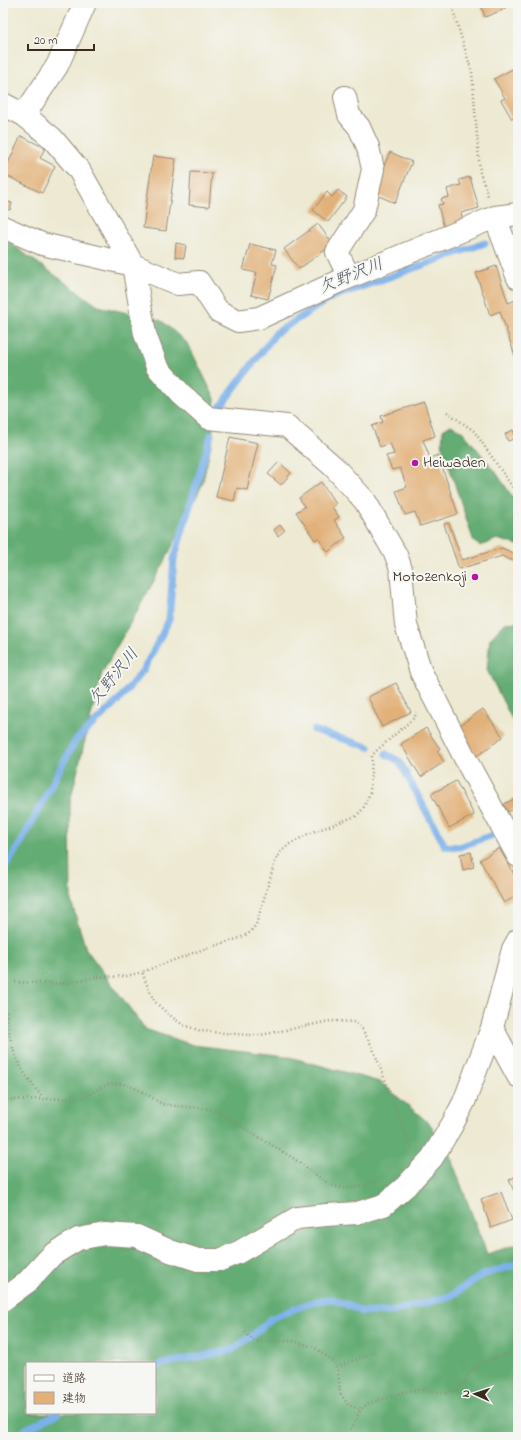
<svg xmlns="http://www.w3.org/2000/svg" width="521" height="1440" font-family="'Indie Flower','Klee One',sans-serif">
  <rect width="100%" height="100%" fill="#f6f6f2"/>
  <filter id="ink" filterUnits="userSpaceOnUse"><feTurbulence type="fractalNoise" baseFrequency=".025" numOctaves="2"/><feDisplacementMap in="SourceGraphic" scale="8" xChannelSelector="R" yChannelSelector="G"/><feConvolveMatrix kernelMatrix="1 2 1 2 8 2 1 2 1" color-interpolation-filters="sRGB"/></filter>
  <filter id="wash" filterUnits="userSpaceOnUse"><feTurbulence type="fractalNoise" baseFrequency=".012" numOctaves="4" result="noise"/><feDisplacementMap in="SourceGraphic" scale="16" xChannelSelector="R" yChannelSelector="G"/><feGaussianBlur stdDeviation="0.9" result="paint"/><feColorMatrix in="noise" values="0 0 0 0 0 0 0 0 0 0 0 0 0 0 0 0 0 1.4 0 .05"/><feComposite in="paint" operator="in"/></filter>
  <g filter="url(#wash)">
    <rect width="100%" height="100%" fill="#ede9d2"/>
    <!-- forest -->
    <path fill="#63ac73" stroke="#4f6b48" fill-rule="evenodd" d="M3 238 98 306 162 321 188 344 215 399 212 440 202 485 164 563 102 673 85 740 70 802 71 901 86 949 145 1029 193 1045 286 1056 380 1082 430 1124 449 1153 487 1254 518 1244V1437H3ZM27 1363H155V1413H27Z
      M451 425 463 432 495 471 518 505V545L497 539 481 546 474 542 442 445 443 430Z
      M518 622V731L487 670 490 639 505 623Z"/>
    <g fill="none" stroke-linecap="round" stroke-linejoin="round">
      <!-- stream -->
      <path stroke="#7cb0ea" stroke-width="7" d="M220 407 276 333 330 298 485 243
        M314 730 369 747
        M386 754 399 761 445 846 459 847 496 834
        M3 871 23 839 75 741 118 701 144 669 169 620 174 559 211 435
        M155 1368 162 1364 232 1350 253 1335 272 1318 312 1302 333 1299 363 1312H391L451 1296 482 1275 518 1264
        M18 1437 26 1429 59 1413"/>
    </g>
    <g id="blocks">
      <!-- building -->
      <path fill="#e2b179" d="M480 3H503L505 9 485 17Z
        M518 66V122L515 117 512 119 501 100 505 98 494 79Z
        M21 136 45 148 40 158 55 166 42 193 3 174Z
        M390 152 412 162 395 203 372 193Z
        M153 156 176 159 166 231 143 228Z
        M191 172 212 173 209 207 189 205Z
        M470 177 479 208 461 213 463 222 444 228 438 205 443 204 441 199 449 197 447 189 461 185 459 180Z
        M338 190 347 197 328 222 313 210 327 192 332 197Z
        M3 201 12 203 10 210 3 208Z
        M318 224 333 244 299 269 284 249Z
        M176 243 186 245 184 258 175 257Z
        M250 244 276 250 272 264 277 265 268 299 251 295 257 273 243 270Z
        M496 266 508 303 516 300 518 306V365L500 311 490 315 476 273Z
        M424 402 435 436 423 440 430 458 438 455 458 514 420 526 415 512 405 515 396 491 407 487 400 468 392 470 386 456 394 454 390 443 380 447 372 426 383 422 381 416Z
        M513 430 516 438 508 441 505 434Z
        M230 437 258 443 247 490 237 488 234 501 216 497Z
        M279 462 291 473 281 485 268 474Z
        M321 482 336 504 332 507 339 517 334 520 346 538 328 552 318 538 315 540 296 512 305 507 299 498Z
        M449 523 462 560 502 548 518 555V563L502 556 459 569 444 524Z
        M280 525 285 530 278 536 274 530Z
        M396 683 411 712 382 727 368 697Z
        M483 709 503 737 477 756 456 728Z
        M426 728 440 749 437 751 444 762 421 777 401 744Z
        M456 781 474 815 449 828 431 794Z
        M516 798 518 803V807L508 812 504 804Z
        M499 848 518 881V895L504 903 480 860Z
        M471 852 474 867 463 870 460 854Z
        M518 1175V1200L509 1180Z
        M501 1192 512 1220 491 1228 481 1199Z"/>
    </g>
  </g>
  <g filter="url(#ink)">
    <use href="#blocks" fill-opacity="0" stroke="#948a78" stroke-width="1"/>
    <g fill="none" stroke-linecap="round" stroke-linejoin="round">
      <!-- minor casing -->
      <g stroke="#948a78" stroke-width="24">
        <path id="minor" d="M345 97 349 115 359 127 368 147 373 169 364 210 337 252 349 277
          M3 104 24 115 52 138 79 170 133 265 145 334 157 367 181 394 208 418 287 426 334 467 365 501 396 555 401 569 406 625 421 672 468 764 518 856
          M24 115 57 66 85 3
          M495 217 518 278
          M3 227 42 244 133 265 178 284 199 282 218 311 238 321 259 318 340 281 495 217 518 214
          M492 1028 518 1076
          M3 1300 26 1283 52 1255 78 1239 105 1234 137 1236 170 1251 198 1260H220L239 1252 297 1218 326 1215 357 1213 384 1205 406 1186 432 1158 452 1125 464 1102 492 1028 513 949 518 940"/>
      </g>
      <!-- path -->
      <path stroke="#948a78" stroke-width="2.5" stroke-dasharray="1 3" stroke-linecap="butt" d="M452 3 455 17 472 72 480 173 488 196
        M447 412 474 431 518 495
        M515 443 518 452
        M15 982 63 984 97 977 127 976 142 972
        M3 996C8 1016 8 1038 16 1057 22 1072 33 1085 43 1098
        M3 1100 80 1098C90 1096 95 1090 104 1086 124 1077 146 1094 162 1104L168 1105 209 1109 216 1111 293 1158 329 1184C345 1191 362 1188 377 1180
        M411 1148 372 1046 362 1029 355 1022 330 1021 261 1035H248L201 1031 183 1025 168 1014 155 1002 149 990 142 972 201 950 240 938 249 933 256 925 275 862 281 851 290 844 308 834 356 816 363 809 370 793 372 756 375 752 415 717 416 712
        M245 1332 255 1342 293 1341 314 1347 335 1363 338 1371 340 1393 348 1405 361 1409
        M337 1367 378 1351
        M347 1437 361 1409 367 1404 407 1391 424 1390 446 1393 457 1389 478 1365 496 1357 518 1352"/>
      <!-- minor -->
      <use href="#minor" stroke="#fff" stroke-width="22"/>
    </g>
  </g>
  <!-- markers -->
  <g fill="#b5179e" stroke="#f6f6f2" stroke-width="1.5">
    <circle cx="415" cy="463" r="4"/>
    <circle cx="475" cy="577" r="4"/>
  </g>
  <g text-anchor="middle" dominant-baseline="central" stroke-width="4" stroke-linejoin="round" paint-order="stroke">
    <!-- poi labels -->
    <g font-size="16" fill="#3b2a1e" stroke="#f6f6f2" text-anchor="start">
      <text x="423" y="463">Heiwaden</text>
      <text x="467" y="577" text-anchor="end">Motozenkoji</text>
    </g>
    <!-- water labels -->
    <g font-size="17" font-style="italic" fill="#525965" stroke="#f6f6f2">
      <text transform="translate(351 276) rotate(-22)">欠野沢川</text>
      <text transform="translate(114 677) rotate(-51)">欠野沢川</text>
    </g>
  </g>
  <!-- margin -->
  <rect width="521" height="1440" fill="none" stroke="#f6f6f2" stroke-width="16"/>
  <!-- legend -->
  <rect x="26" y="1362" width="130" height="52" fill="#f6f6f2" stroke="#aba49d"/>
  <rect x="34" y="1375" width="20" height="6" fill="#ffffff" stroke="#aba49d"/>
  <text x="62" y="1382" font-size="12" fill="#3b2a1e">道路</text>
  <rect x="34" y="1392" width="20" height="12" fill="#e2b179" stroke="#aba49d"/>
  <text x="62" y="1402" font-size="12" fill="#3b2a1e">建物</text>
  <!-- north arrow -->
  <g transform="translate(475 1394) rotate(273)" stroke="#f6f6f2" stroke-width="3" paint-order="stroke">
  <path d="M0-3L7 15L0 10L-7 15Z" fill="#3b2a1e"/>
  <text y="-6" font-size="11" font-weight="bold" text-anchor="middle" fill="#3b2a1e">N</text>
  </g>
  <!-- scale -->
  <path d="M28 44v6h66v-6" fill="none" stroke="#3b2a1e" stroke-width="2"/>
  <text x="34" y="44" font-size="12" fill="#3b2a1e" stroke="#f6f6f2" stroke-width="3" paint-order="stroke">20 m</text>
</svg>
